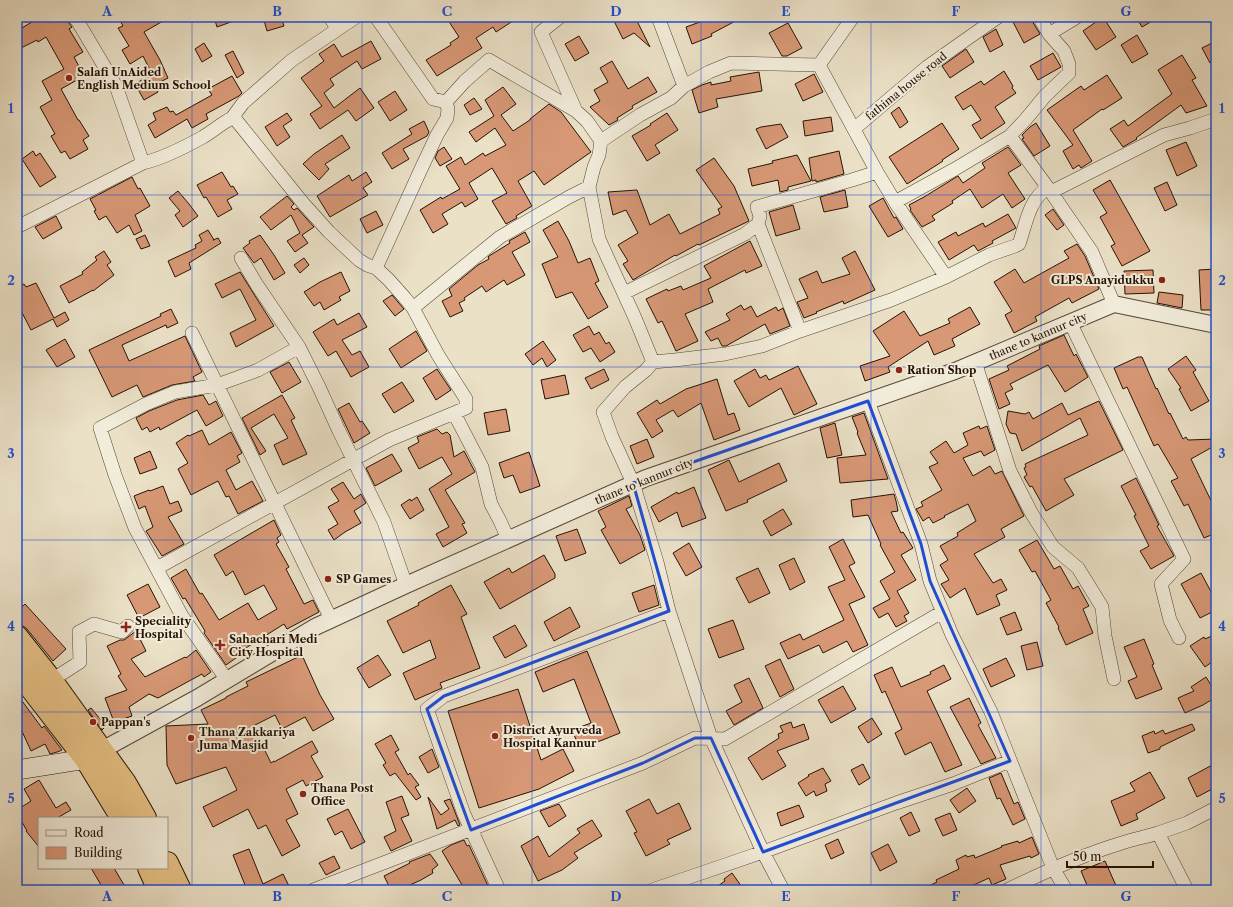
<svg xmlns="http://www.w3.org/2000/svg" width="1233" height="907" font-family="'Libre Caslon Text',serif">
  <rect width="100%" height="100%" fill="#ebe1c7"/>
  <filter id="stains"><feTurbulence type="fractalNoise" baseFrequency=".005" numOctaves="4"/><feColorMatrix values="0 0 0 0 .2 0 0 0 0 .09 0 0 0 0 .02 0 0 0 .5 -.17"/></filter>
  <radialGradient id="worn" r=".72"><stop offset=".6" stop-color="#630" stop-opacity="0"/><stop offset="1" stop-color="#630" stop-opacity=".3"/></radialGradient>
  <!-- building -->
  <path fill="#d89876" stroke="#251203" d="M40 17H66L68 22 72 27 69 29 83 52 74 57 84 76 61 89 78 120H79L89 136 83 140 88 149 70 159 65 151 61 153 51 136 55 134 40 107 52 100 42 81 64 69 46 37 38 42 37 40 17 50V31Z
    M118 17H170L144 32 160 60 168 78 154 85 158 92 144 100 135 84 152 74 143 56 130 64 122 50 129 46 118 28 123 26Z
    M214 17H242V18L217 27Z
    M263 17H281L284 26 267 31Z
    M446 17H472L474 21 480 17H519L496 32 493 27 476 38 482 48 437 76 426 60 451 45 450 43 459 37Z
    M612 17H635L650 47 634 33 623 39Z
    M714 17H743L711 34 712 36 692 44 686 27Z
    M1023 17H1031L1032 21 1040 34 1024 43 1013 22Z
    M1103 17 1116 37 1096 50 1083 31Z
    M1136 17H1159L1142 27Z
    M788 23 802 48 787 56H782L769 33Z
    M996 29 1003 45 990 52 983 37Z
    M1137 35 1148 54 1132 63 1121 45Z
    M579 36 589 53 575 61 565 44Z
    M371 41 381 59 362 69 357 61 330 79 334 85 324 93 334 108 360 88 374 108 356 121 348 110 320 129 310 114 322 106 301 78 324 61 319 54 334 44 342 57Z
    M1216 41V59L1210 63 1202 48Z
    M204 43 212 56 202 62 195 49Z
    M966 49 974 62 950 78 942 66Z
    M233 51 244 73 237 78 225 55Z
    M1053 53 1061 67 1038 80 1030 66Z
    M1182 55 1196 78 1192 80 1207 106 1186 113 1181 105 1136 138 1137 139 1123 147 1110 129 1124 120 1128 126 1172 94 1158 70Z
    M612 61 628 89 648 77 657 92 632 106 633 108 617 118 618 120 609 125 590 107 600 101 594 90 608 82 600 68Z
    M1004 71 1013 86 1012 88 1016 93 995 107 1005 123 981 139 972 125 981 120 971 105 963 110 955 97 981 81 984 85Z
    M759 72 762 91 716 99 718 107 699 113 692 90 702 85 711 82V85L731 81 730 77Z
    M814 74 823 92 803 101 795 84Z
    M1107 75 1122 98 1103 110 1102 109 1073 130 1092 161 1081 168 1079 165 1073 169 1063 151 1073 145 1047 110 1081 86 1084 90Z
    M232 76 242 93 239 96 206 114 208 119 192 128 187 119 155 138 148 125 156 120 153 113 167 107 170 112 173 111 176 115 212 95 208 89Z
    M503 87 516 104 501 115 513 131 530 120V119L549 104 561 112 591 152 544 185 534 171 518 181 532 206 516 216 517 218 506 224 492 201 507 193 492 168 469 183 478 199 465 207 462 202 442 214 448 224 433 233 420 210 441 197 442 199 460 189 446 166 461 157 465 165 483 153 485 156 506 145 495 128 476 142 469 132 494 116 485 100Z
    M395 91 407 110 390 121 378 102Z
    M474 98 482 109 470 115 464 105Z
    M899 107 908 122 900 128 891 113Z
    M287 113 292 120 283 126 290 137 277 146 265 127Z
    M667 113 678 130 655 145 660 153 647 161 632 136 651 125 650 124Z
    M831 117 833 131 805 136 803 121Z
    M424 121 429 132 427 136 403 149 409 159 392 169 382 153 412 134 409 129Z
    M942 123 959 149 942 160 943 161 907 184 889 157Z
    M1036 123 1050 146 1034 156 1022 139 1024 138 1022 135 1030 127Z
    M781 124 788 137 766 149 756 129 761 127Z
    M342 135 350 148 325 164 329 169 319 180 303 164 314 154Z
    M1186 142 1197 166 1177 176 1166 150Z
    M444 147 452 159 440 166 435 158 438 151Z
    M1008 147 1021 165 1008 173 1025 199 1012 208 1003 194 982 208 970 189 952 201 953 203 932 216 935 220 922 227 910 210 911 209 909 205 924 197 958 176 963 183 985 168 982 163Z
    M33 151 36 156 40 153 56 177 40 187 22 159Z
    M839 151 844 174 816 182V180L812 181 809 158Z
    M797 155 811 181 788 187V190L780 192 778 180 752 186 748 169 773 163 772 161Z
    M714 158 734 186 749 221 699 245 698 244 676 256 675 255 633 280 623 264 628 261 618 245 638 233 626 210 613 215 608 192 637 190 650 225 669 214 680 234 720 214 718 209 722 207 696 170Z
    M222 172 231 187 233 186 238 194 227 200 232 209 218 217 206 197 204 198 197 185Z
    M366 172 372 182 363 188 368 195 330 217 317 196 349 175 352 181Z
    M132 177 138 189 140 188 150 206 135 215 142 231 134 235 129 225 117 233 106 216 99 220 94 211 96 210 90 199Z
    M1110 180 1150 251 1122 266 1111 246 1115 244 1100 217 1107 213 1093 190Z
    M1167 182 1177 205 1165 211 1154 188Z
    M845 190 848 207 824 212 820 197Z
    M178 191 189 204 198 216 183 227 175 215 180 211 169 198Z
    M287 196 294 204 291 207 294 210 297 208 314 227 302 235 308 243 295 252 287 241 300 233 291 215 271 230 260 217Z
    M883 198 894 218 896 217 903 229 888 237 869 206Z
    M793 205 800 229 776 236 769 212Z
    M1053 209 1064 225 1057 230 1045 215Z
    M376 211 383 225 367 233 360 219Z
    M1008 214 1016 228 992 241 993 243 978 251 974 245 949 260 938 242 956 232 958 236 983 223 985 227Z
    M56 216 62 228 43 239 35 227Z
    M558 221 569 241 578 263 590 258 599 281 595 283 608 307 588 319 572 292 556 298 542 264 558 257 543 230Z
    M208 230 214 240H213L218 238 221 243 189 263 191 269 175 277 168 261 196 248 195 245 202 241 199 235Z
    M525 232 530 242 512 252 525 275 507 285 504 280 486 292 482 286 464 298 465 300 459 303 463 311 450 317 442 301 452 296 449 289 478 265 489 259 488 257 489 256 510 243 509 241Z
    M145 235 150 246 141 249 136 239Z
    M260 235 274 255 285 273 274 280 261 258 254 263 243 248 250 243 249 241Z
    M750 241 762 266 746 273 745 270 708 289 713 302 685 314 698 341 676 351 662 321 658 323 646 299 667 289 668 291 681 286 683 290 711 278 704 266Z
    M1077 244 1085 256 1099 289 1072 303 1069 298 1035 317 1037 321 1014 333 1005 315 1012 311 994 282 1015 269 1024 283 1069 258 1064 251Z
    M104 251 111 262 107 265 114 275 93 291V290L69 303 60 286 83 274 82 272 97 260 95 257Z
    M855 251 875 290 844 304 843 301 816 312 817 313 804 318 797 302 808 298 799 279 817 271 822 283 850 274 842 258Z
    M304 258 309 265 300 273 294 265Z
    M1216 269V310H1201L1199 270Z
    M1153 270 1154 293 1125 294 1124 271Z
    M240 272 274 326 236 347 230 333 256 320 240 289 222 298 215 284Z
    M341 272 350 291 339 297 341 300 324 310 320 302 314 306 304 292 320 282Z
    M36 283 54 318 65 312 69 320 57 327 53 319 31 330 17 303V288L24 284 26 287Z
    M1159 292 1183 295 1182 308 1157 303Z
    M392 295 404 309 395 316 383 301Z
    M741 305 744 310 751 306 757 317 776 307 778 311 783 308 790 326 770 334 765 324 726 346H722L718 338 711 341 705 332 730 320 726 314Z
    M970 307 980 324 952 339 955 346 934 355 928 341 888 367 890 372 865 381 860 366 890 356 873 331 904 311 920 336 950 323 948 319Z
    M171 309 178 323 167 328 166 325 122 345 129 361 185 336 202 372 193 377 195 381 172 385 143 397 137 385 112 397 89 350 161 316 160 314Z
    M359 313 367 327 342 340 352 355 360 351 369 367 351 377 336 351 328 356 313 332 334 319 337 325Z
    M589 326 594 335 599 332 606 344 609 342 615 352 600 362 591 348 583 352 573 335Z
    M416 331 427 351 401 368 389 349Z
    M1064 335 1074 356 1076 354 1088 377 1065 392 1048 365 1010 384 1013 389 1005 393 1010 404 999 409 989 379 1009 370 1007 366 1040 349 1039 346Z
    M65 339 75 357 57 367 46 350Z
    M543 341 556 360 547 367 542 358 533 365 525 354Z
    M1186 356 1196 370 1193 372 1209 401 1191 411 1179 389 1181 388 1168 369Z
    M1138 357H1142L1156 389 1157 388 1169 414 1170 413 1183 439 1186 437 1188 440 1216 439V445L1191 459 1216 511V533L1204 538 1188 504 1184 506 1171 481 1178 478 1158 444 1154 446 1127 387 1123 389 1114 368Z
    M289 362 301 382 282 393 270 372Z
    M798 366 817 404 794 415 781 388 749 407 734 381 755 369 760 378 766 375 769 380Z
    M437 369 451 390 436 400 423 378Z
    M604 369 609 380 591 389 585 378Z
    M565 375 569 394 545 399 541 380Z
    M717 379 728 415 734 413 740 430 714 440 701 403 678 417 673 410 656 420 663 431 652 438 637 413 657 400 660 404 686 389Z
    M402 382 414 401 394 413 382 394Z
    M203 395 209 405 216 401 223 416 206 426 197 410 160 430 159 427 150 432 147 427 142 430 136 418 149 411 177 400Z
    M282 395 295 418 291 420 307 454 283 465 274 445 288 438 274 414 251 428 266 451 260 455 242 418Z
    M1099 401 1123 450 1064 479 1074 495 1046 511 1032 486 1030 487 1024 477 1027 475 1024 468 1026 467 1025 464 1088 435 1080 418 1022 451 1016 434 1010 433 1006 424 1008 411 1025 414 1029 412 1033 419 1062 403 1068 415Z
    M349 403 360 422 362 421 370 433 354 443 338 409Z
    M506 409 510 431 488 435 484 413Z
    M864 413 888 479 840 483 837 458 866 455 857 433 858 432 852 417Z
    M835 423 842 455 827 458 820 428Z
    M979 426 980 429 987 426 995 450 984 456 981 451 963 458 973 476 990 466 995 474 1002 471 1024 516 1001 529 1005 537 983 549 974 554 993 583 1001 579 1007 590 996 595 1000 605 977 615 965 588 950 598 941 584 949 580 940 565 948 560 940 546 958 536 957 533 976 521 968 504 944 516 945 517 933 523 929 517 923 521 916 509 923 506 921 502 942 490 929 467 938 463 930 452 946 441 954 453 968 445 963 433Z
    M437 429 442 434 447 432 450 435 454 457 464 451 475 472 445 490 465 523 462 524 467 533 443 547 436 534 449 527 429 489 452 474 442 457 419 469 408 448 419 442 417 437Z
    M202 430 209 445 231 432 242 453 237 456 240 462 226 470 236 490 252 481 263 501 238 514 229 496 226 497 218 481 191 495 178 469 188 463 176 443 188 435 189 436Z
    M647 439 654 457 637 464 630 446Z
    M150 451 157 468 140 474 134 458Z
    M529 452 540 486 520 493 513 475 504 478 499 463Z
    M392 454 402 471 375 486 366 468Z
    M729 460 739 482 779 463 787 481 747 500 748 502 726 511 708 470Z
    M1136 478 1159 525 1157 526 1174 556 1151 569 1140 551 1149 546 1134 516 1136 515 1121 486Z
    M343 482 354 499 361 494 366 503 354 511 361 523 345 532 334 540 328 530 338 524 328 507 339 501 331 489Z
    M163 486 170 504 178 501 182 511 168 517 184 544 162 556 146 531 153 527 145 506 139 509 134 496 149 490 150 491Z
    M694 487 706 518 682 527 677 512 659 522 651 507 677 492 678 494Z
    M894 494 896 501 898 511 891 512 901 533 903 532 913 548 901 555 916 580 897 591 909 613 904 616 907 621 896 627 888 613 879 618 873 608 890 599 880 581 895 572 880 545 881 544 868 515 853 517 851 500Z
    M629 496 632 506 626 509 640 535 645 550 620 564 601 530 606 527 598 511Z
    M417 497 424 510 410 519 401 505 410 499 411 501Z
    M783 509 792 524 771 536 763 521Z
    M274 520 281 535 277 538 279 542 276 544 289 567 286 569 304 604 313 600 319 612 287 629 284 624 241 651 243 653 226 665 204 633 205 631 185 598 183 599 171 578 186 569 200 594 202 593 219 620 248 603 258 620 277 609 264 585 245 595 233 571 226 576 214 555Z
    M577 529 586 553 565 561 556 536Z
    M843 539 855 563 849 566 865 597 849 604 868 645 853 652 847 641 823 653 819 645 788 659 780 643 800 634 803 640 844 620 828 587 845 580 829 547Z
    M1037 540 1054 569 1060 566 1073 589 1078 586 1089 606 1083 609 1093 633 1066 645 1058 628 1059 627 1046 603 1051 600 1035 571 1032 572 1019 550Z
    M689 543 702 567 686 576 673 553Z
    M544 555 555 574V578L500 609 484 582 509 568 512 573Z
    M794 558 805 582 790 590 779 565Z
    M758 568 770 593 749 603 736 578Z
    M1201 573 1216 601V610L1200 618 1181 584Z
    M148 584 160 607 139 618 127 595Z
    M451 585 467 614 461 617 480 668 440 683 442 688 415 700 403 673 436 658 430 640 403 653 387 621 419 605 418 603Z
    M654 585 659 605 639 612 632 593Z
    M25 604 66 649 53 661 27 629 17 621V612Z
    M570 607 580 627 554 641 544 622Z
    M1015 612 1022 630 1007 635 1000 618Z
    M733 620 744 649 719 658 708 629Z
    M515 625 527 646 505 658 493 637Z
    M136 631 146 651 131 659 145 677 185 657 186 658 196 650 211 672 204 677 202 674 158 698 149 694 129 707 132 716 114 722 105 698 127 690 118 676 121 674 107 646 120 640H124Z
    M1216 634V659L1205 667 1190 646 1204 637 1205 639Z
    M1144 639 1154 664 1152 665 1162 689 1136 699 1128 681 1137 677 1124 647Z
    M1037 642 1043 666 1027 670 1021 646Z
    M587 651 620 733 580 749 572 730 591 723 574 679 543 692 535 672Z
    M302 655 320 695 334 719 313 731 305 717 282 729 275 715 253 726 271 763 274 761V762L312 741 318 752 311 756 323 777 306 786 303 780 286 789 298 814 286 820 300 846 282 856 266 825 258 829 248 809 213 827 203 807 237 790 226 767 176 784 167 765 166 726 208 724 201 710 226 698V697L248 686 246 682Z
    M378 655 391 675 369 688 357 668Z
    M1006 658 1015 676 991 687 983 669Z
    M780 659 794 689 780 697 765 666Z
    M944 665 951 679 927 691 962 765 945 772 931 742 905 755 895 733 902 729 885 691 882 693 874 675 892 667 901 687 931 674 930 672Z
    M1206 677 1216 693V697L1203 705 1185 713 1178 698 1194 691 1191 687Z
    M749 678 763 708 734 725 726 711 742 702 734 685Z
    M843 686 856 709 831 723 818 700Z
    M518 689 541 760 563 749 574 771 539 789 479 808 448 711Z
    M17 694 42 728 44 726 62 750 57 752 50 754 45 744 31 751 21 729 17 732Z
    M969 698 981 723 978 725 996 758 981 764 950 707Z
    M91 708 106 726 102 730 88 710Z
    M872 718 882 734 868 743 858 727Z
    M791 722 793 728 804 724 809 739 777 751 786 766 762 780 748 758 779 738 778 734 783 732 780 726Z
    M1192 724 1195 730 1160 747V749L1148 753 1142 736 1154 731 1155 734 1163 730 1165 734Z
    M391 735 399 750 395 752 408 775 410 773 419 785 415 787 421 797 416 800 395 773 390 776 383 765 386 763 375 744Z
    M432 749 439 767 428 773 419 757Z
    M1216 763V787L1197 797 1188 778Z
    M863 764 870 778 859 785 851 770Z
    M823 768 831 781 825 784 827 791 816 796 814 791 806 796 798 783 809 776 808 775Z
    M1150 772 1165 798 1136 814 1138 819 1121 826 1111 801 1135 791 1130 783Z
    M1001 773 1014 804 1018 802 1025 819 1013 825 1000 798 997 799 989 778Z
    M39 780 56 808 66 802 71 810 57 818H39V847L26 831H27L17 813V810L31 801 24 789Z
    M967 788 976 801 959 813 950 800Z
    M402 796 409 815 401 818 412 841 391 851 384 837 396 831 386 802Z
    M428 797 441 815 449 809 444 801 450 799 460 825 458 826 455 820 437 829Z
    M649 799 657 814 679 803 691 829 667 840 670 844 646 856 634 833 637 832 626 811Z
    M559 804 566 816 549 827 540 811Z
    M799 805 804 817 781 826 777 813Z
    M348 809 365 842 351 849 342 831 335 835 327 819Z
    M911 812 920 831 909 836 900 818Z
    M950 813 957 830 943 836 935 819Z
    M592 820 602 836 574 853 578 858 562 870 538 881 521 846 538 836 549 857 580 833 577 829Z
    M1032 837 1039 854 1031 858 1030 856 1000 865 1006 879 992 885 989 878 963 890H920L937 882 936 880 959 869 956 860 966 855 967 857 974 855 975 858 1002 847 1001 846 1018 841 1019 843Z
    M838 839 844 853 831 859 825 845Z
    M464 840 467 846 469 845 490 890H465L442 851 451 845Z
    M888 844 897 862 880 871 871 853Z
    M249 849 263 884 283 874 291 890H247L233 855Z
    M430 854 438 865 432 870 433 873 421 880 399 890H391L384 876 410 863 409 862Z
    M334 856 340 868 326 875 319 863Z
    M1105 861 1118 890H1089L1081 871Z
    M91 868H114L127 890H104Z
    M732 873 744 890H712L725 881 724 879Z"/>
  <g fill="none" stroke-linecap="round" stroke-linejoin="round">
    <!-- minor casing -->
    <g stroke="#564634" stroke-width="14">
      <path id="minor" d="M74 17 78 22 116 86 143 163
        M330 17 337 29
        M376 17 433 99 446 102 465 81 489 60 576 111 587 121 601 141 599 155 594 167 589 187 599 239 635 318 653 362 646 370 625 387 603 412 612 437 633 483 657 562 669 611 711 738 763 852 783 890
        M560 17 541 32 576 111
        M658 17 684 86 709 72 731 63 819 65 877 172 895 202 946 277
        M1039 17 1049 34 1077 17
        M819 65 853 17
        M232 118 243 103 292 60 356 17
        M854 129 927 67 998 17
        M1010 136 1026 119 1045 96 1069 73V64L1064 51 1049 34
        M601 141 640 115 671 98 684 86
        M1051 192 1164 135 1190 128 1216 119
        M895 202 955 169 1010 136 1051 192 1092 252 1114 304
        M758 224 800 331
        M17 227 143 163C164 158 185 147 203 137 213 131 222 123 232 118L236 120 303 203 329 232 359 260 367 265 376 268 388 279 405 298 413 308 438 355 466 399V408L389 440 157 568
        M241 258 257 285 299 347 319 387 339 431 384 522 406 585
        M376 268 421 169 437 135 447 118 448 109 446 102
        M624 293 745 234 758 224 760 216 757 207 852 180 877 172
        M413 308 500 237 569 197 589 187
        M1070 322 1184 559 1161 584 1170 620 1179 638
        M192 333 331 619
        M653 362 675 360 725 354 762 346 800 331 891 300 946 277 989 255 1015 246 1019 244C1026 224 1029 200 1047 188
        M975 362 1010 471 1032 514 1053 547 1078 568 1102 607 1105 636 1114 679
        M868 401 921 544 930 581 952 635 991 712 1053 868 1066 890
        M454 413 482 467 491 504 500 521 508 539
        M51 680 58 676 80 662 79 632 94 624 122 632 128 626
        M227 680 182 616 135 528 115 475 100 428 146 404 175 392 217 385 258 370 299 347
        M1158 833 1187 823 1216 808
        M313 890 643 763 695 738 725 739 942 612
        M499 890 464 814 427 709 444 696 669 611
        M652 890 763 852 896 803 953 784 1010 761
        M1007 890C1044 872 1082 855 1122 843 1133 839 1146 837 1158 833L1187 890"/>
    </g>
    <!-- tertiary casing -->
    <g stroke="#564634" stroke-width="18">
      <path id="tertiary" d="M102 750 197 698 315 627 406 585 646 478 955 371 1114 304 1216 325"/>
    </g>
    <!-- secondary casing -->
    <g stroke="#251203" stroke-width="20">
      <path id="secondary" d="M17 770 86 759"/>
    </g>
    <!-- trunk casing -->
    <g stroke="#251203" stroke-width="24">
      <path id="trunk" d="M17 637 51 680 125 783 145 818
        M17 670 86 759 122 818
        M167 863 180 890
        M149 868 159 890"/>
    </g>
    <!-- minor -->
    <use href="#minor" stroke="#f2ecdb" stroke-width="13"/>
    <!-- tertiary -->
    <use href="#tertiary" stroke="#f2ecdb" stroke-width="16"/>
    <!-- secondary -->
    <use href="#secondary" stroke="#f2ecdb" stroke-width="19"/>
    <!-- trunk -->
    <use href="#trunk" stroke="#e6c084" stroke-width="22"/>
  </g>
  <!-- marked area -->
  <path fill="none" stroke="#1d4ed8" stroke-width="3" stroke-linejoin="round" d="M868 401 921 544 930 581 1010 761 763 852 711 738H695L643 763 471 830 427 709 444 696 669 611 633 483Z"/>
  <!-- grid -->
  <path fill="none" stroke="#1d4ed8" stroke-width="1" stroke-opacity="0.55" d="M192 17V890M362 17V890M532 17V890M701 17V890M871 17V890M1041 17V890M17 195H1216M17 367H1216M17 540H1216M17 712H1216"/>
  <!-- markers -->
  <g fill="#8f2418" stroke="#f2ecdb" stroke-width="1.5">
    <circle cx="69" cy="78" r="4"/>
    <circle cx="1162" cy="280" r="4"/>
    <circle cx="899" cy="370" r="4"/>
    <circle cx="328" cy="579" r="4"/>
    <path d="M124 621h4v4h4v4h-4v4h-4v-4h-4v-4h4z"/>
    <path d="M218 639h4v4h4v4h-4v4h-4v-4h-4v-4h4z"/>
    <circle cx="93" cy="722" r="4"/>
    <circle cx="495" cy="736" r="4"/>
    <circle cx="191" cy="738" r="4"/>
    <circle cx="303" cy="794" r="4"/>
  </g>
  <g text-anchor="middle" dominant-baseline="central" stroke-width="4" stroke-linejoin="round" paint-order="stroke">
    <!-- poi labels -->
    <g font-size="11" font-weight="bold" fill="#251203" stroke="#f2ecdb" text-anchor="start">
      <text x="77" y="72">Salafi UnAided<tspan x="77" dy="13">English Medium School</tspan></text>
      <text x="1154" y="280" text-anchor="end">GLPS Anayidukku</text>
      <text x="907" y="370">Ration Shop</text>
      <text x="336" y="579">SP Games</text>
      <text x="135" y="621">Speciality<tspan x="135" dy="13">Hospital</tspan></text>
      <text x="229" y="639">Sahachari Medi<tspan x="229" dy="13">City Hospital</tspan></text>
      <text x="101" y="722">Pappan's</text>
      <text x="503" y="730">District Ayurveda<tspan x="503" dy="13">Hospital Kannur</tspan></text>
      <text x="199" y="732">Thana Zakkariya<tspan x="199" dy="13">Juma Masjid</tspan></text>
      <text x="311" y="788">Thana Post<tspan x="311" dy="13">Office</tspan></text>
    </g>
    <!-- street labels -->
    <g font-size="11" fill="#251203" stroke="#f2ecdb">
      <text transform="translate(906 86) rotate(-39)">fathima house road</text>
      <text transform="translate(1038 336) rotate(-23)">thane to kannur city</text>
      <text transform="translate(644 481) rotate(-22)">thane to kannur city</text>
    </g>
  </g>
  <!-- margin -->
  <rect width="1233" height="907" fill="none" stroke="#ebe1c7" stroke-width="44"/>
  <!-- legend -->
  <rect x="38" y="817" width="130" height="52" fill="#f2ecdb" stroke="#a09585"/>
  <rect x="46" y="830" width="20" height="6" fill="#f2ecdb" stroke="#a09585"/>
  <text x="74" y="837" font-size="12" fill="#251203">Road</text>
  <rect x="46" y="847" width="20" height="12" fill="#d89876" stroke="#a09585"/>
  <text x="74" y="857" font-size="12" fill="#251203">Building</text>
  <!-- scale -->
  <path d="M1067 861v6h86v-6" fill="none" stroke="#251203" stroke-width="2"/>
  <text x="1073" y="861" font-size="12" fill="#251203" stroke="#f2ecdb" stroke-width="3" paint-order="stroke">50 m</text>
  <rect x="22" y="22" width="1189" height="863" fill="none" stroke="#1d4ed8" stroke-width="1.5"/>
  <g font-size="13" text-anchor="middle" font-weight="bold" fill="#1d4ed8">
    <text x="107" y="16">A</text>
    <text x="277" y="16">B</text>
    <text x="447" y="16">C</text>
    <text x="616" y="16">D</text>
    <text x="786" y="16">E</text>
    <text x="956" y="16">F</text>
    <text x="1126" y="16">G</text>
    <text x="11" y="113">1</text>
    <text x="1222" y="113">1</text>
    <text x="11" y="285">2</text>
    <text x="1222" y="285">2</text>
    <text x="11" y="458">3</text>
    <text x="1222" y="458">3</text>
    <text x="11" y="631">4</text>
    <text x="1222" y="631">4</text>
    <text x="11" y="803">5</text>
    <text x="1222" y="803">5</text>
    <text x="107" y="901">A</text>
    <text x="277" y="901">B</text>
    <text x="447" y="901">C</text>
    <text x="616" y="901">D</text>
    <text x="786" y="901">E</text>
    <text x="956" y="901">F</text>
    <text x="1126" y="901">G</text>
  </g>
  <rect width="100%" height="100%" filter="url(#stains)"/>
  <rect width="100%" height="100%" fill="url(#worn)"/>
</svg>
